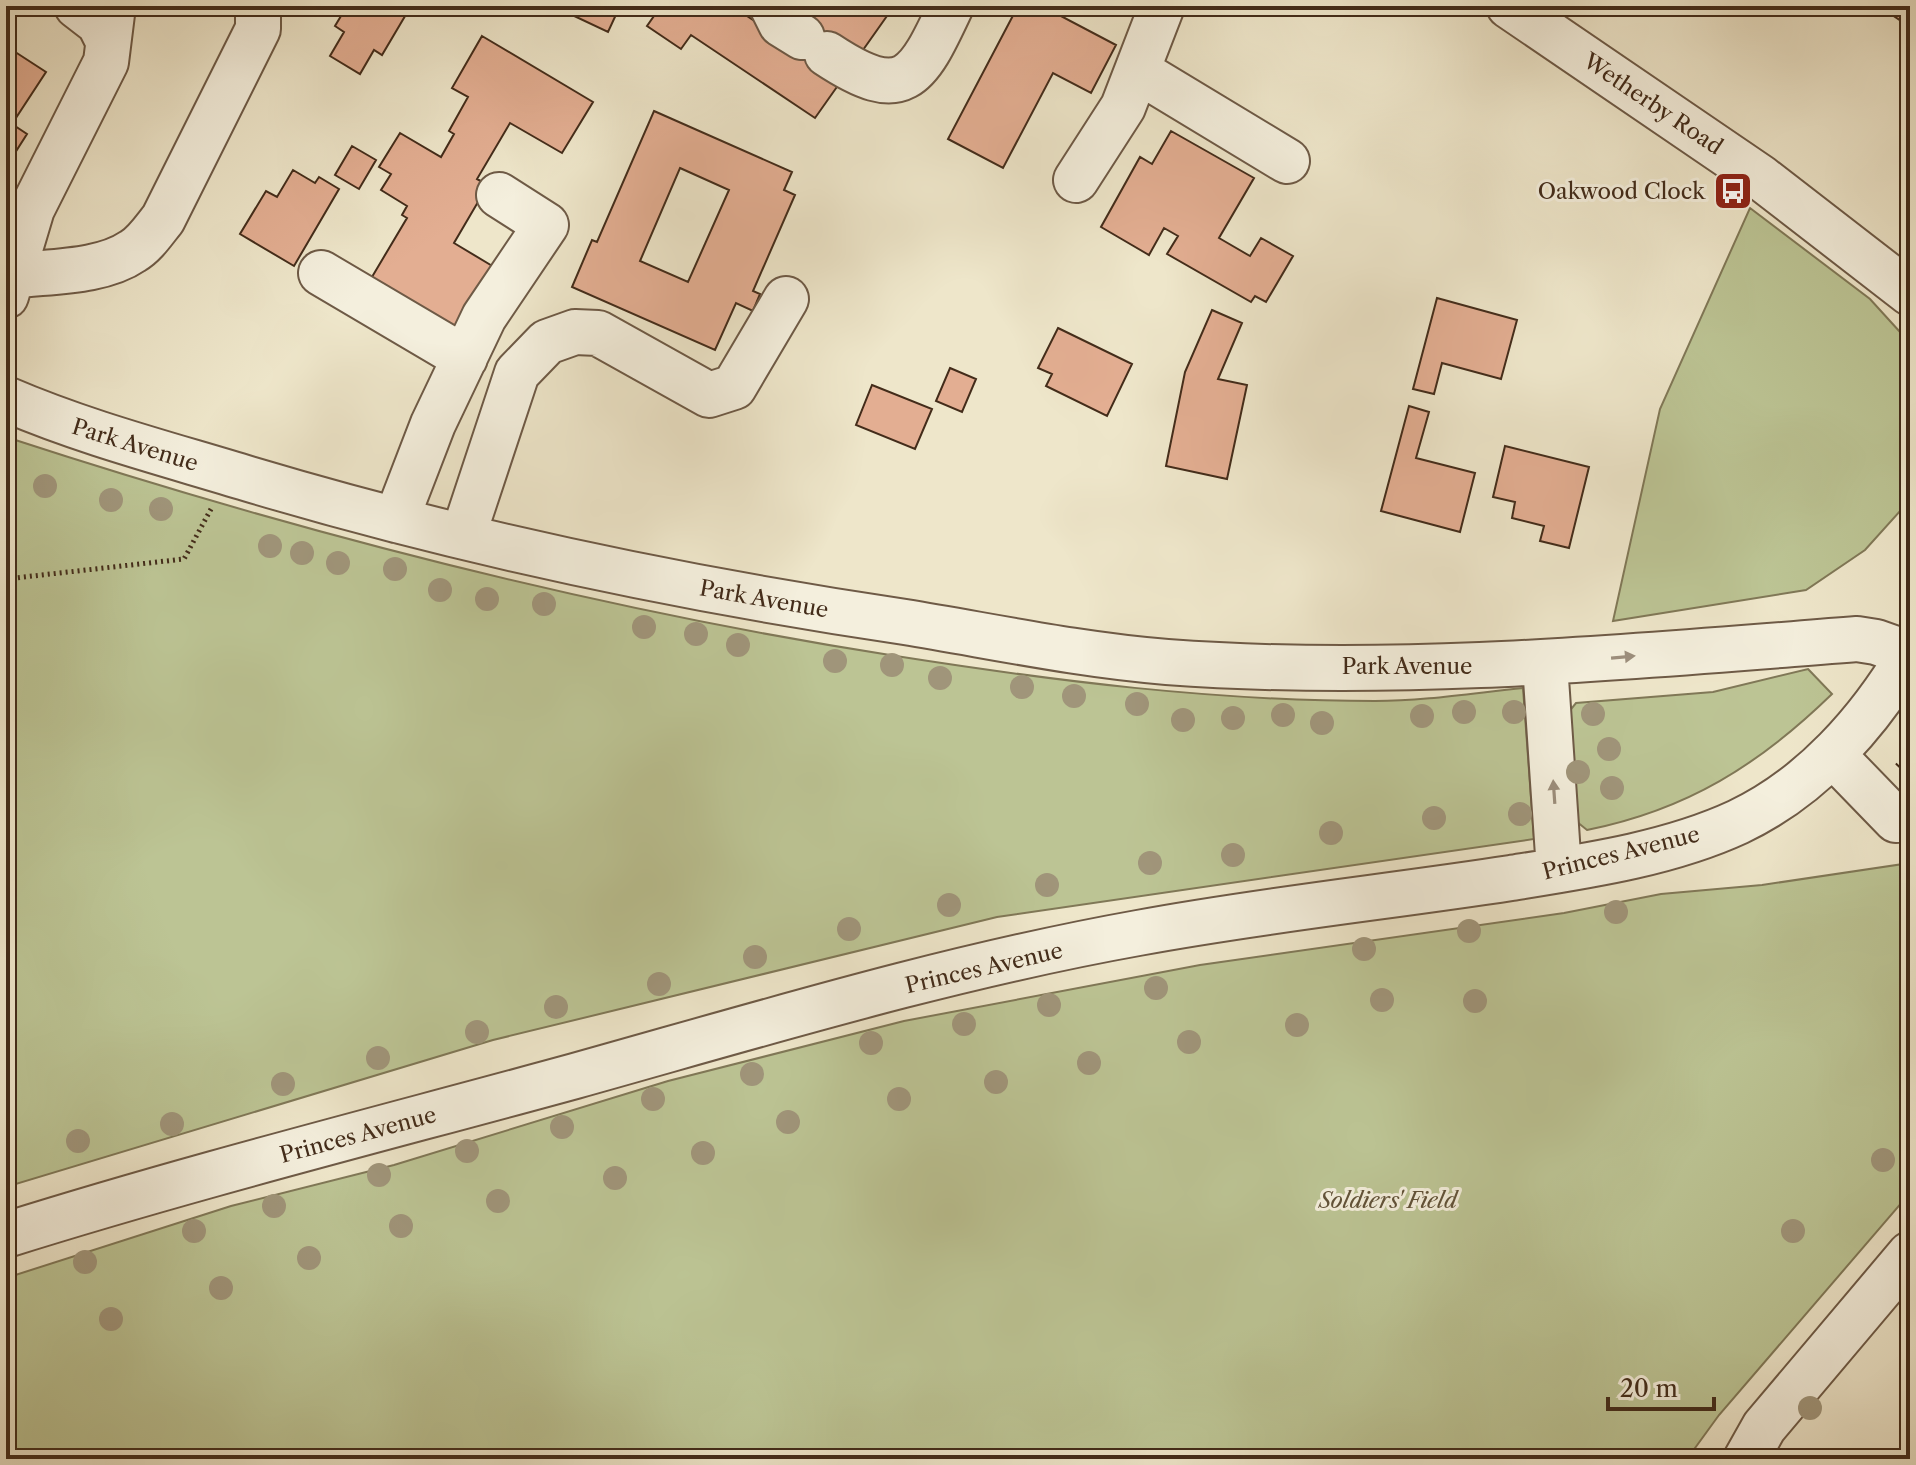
<svg xmlns="http://www.w3.org/2000/svg" width="1916" height="1465" font-family="'Libre Caslon Text',serif">
  <rect width="100%" height="100%" fill="#eee6ca"/>
  <filter id="stains"><feTurbulence type="fractalNoise" baseFrequency=".0025" numOctaves="4"/><feColorMatrix values="0 0 0 0 .2 0 0 0 0 .09 0 0 0 0 .02 0 0 0 .5 -.17"/></filter>
  <radialGradient id="worn" r=".72"><stop offset=".6" stop-color="#630" stop-opacity="0"/><stop offset="1" stop-color="#630" stop-opacity=".3"/></radialGradient>
  <!-- green -->
  <path fill="#bcc494" stroke="#807857" stroke-width="2" d="M1750 208 1870 299 1910 343V500L1865 550 1806 590 1613 621 1660 409Z
    M6 437C297 532 594 609 896 656 1055 681 1214 701 1375 701 1424 701 1474 693 1523 688L1534 839 997 917 493 1040 6 1187Z
    M1808 669 1832 694C1759 765 1687 810 1587 830L1571 817 1567 714 1576 703 1713 692Z
    M1910 863V1193L1719 1415 1687 1459H6V1278L231 1206 394 1165 668 1081 904 1021 1200 965 1564 913 1661 894 1762 885Z"/>
  <!-- building -->
  <path fill="#e3ae92" stroke="#432c1a" stroke-width="2" fill-rule="evenodd" d="M347 6H411L382 55 374 50 360 74 330 56 344 32 335 26Z
    M553 6H620L608 32Z
    M661 6H695L706 13 710 6H732L795 48 791 6H894L815 118 691 35 681 49 647 26Z
    M1018 6H1042L1116 45 1091 93 1053 73 1003 168 948 139Z
    M1879 6H1910V27Z
    M482 36 593 102 562 153 510 123 477 179 488 185 454 243 494 267 457 330 366 287 407 218 402 215 407 206 381 190 391 174 379 167 400 133 441 157 454 134 449 131 468 97 452 88Z
    M6 46 46 72 12 124 27 134 6 167Z
    M654 111 792 172 784 190 795 195 753 291 760 294 753 311 736 303 715 350 572 287 592 240 597 242ZM680 168 729 190 688 282 640 261Z
    M1171 131 1254 178 1219 238 1250 256 1261 238 1293 256 1266 302 1255 296 1251 302 1167 254 1178 236 1164 228 1149 255 1101 227 1140 157 1152 164Z
    M352 146 376 160 359 189 335 175Z
    M293 170 315 183 319 177 339 189 294 266 240 234 266 191 277 197Z
    M1437 298 1517 320 1501 379 1442 363 1434 394 1413 389Z
    M1212 310 1242 323 1218 379 1247 385 1227 479 1166 466 1185 372Z
    M1058 328 1132 364 1107 416 1046 386 1052 374 1038 368Z
    M950 368 976 379 962 412 936 401Z
    M872 385 932 409 915 449 856 425Z
    M1409 406 1429 412 1416 458 1475 473 1460 532 1381 511Z
    M1505 446 1589 467 1569 548 1540 541 1544 526 1512 518 1515 502 1493 497Z"/>
  <g fill="none" stroke-linecap="round" stroke-linejoin="round">
    <!-- minor casing -->
    <g stroke="#6e5a46" stroke-width="48">
      <path id="minor" d="M77 6 99 23 108 41
        M772 6 781 24 802 37
        M1509 6 1760 177 1910 293
        M827 54C904 105 917 79 951 6
        M1138 71 1287 161
        M1076 180 1123 107 1162 6
        M321 273 465 358
        M12 276C49 271 101 273 133 251 145 244 154 230 163 219L258 29V6
        M6 296 32 209 106 62 113 6
        M6 399C85 433 167 454 249 479 463 543 683 589 905 622 991 636 1079 655 1167 662 1397 679 1627 657 1857 639L1876 642 1910 654
        M396 520 433 424 484 317 546 225 499 195
        M463 536 517 373 547 342 575 332 598 333 709 395 734 387 786 299
        M1545 664 1559 870
        M1833 755 1896 820 1910 816
        M6 1235C194 1176 385 1128 575 1076 761 1024 948 967 1138 933 1261 910 1387 897 1511 878 1586 866 1669 854 1738 822 1812 787 1869 722 1910 653
        M1746 1459 1764 1427 1910 1254"/>
    </g>
    <!-- path -->
    <path stroke="#432c1a" stroke-width="5" stroke-dasharray="2 4" stroke-linecap="butt" d="M6 579 184 559 211 509
      M1897 766 1910 752"/>
    <!-- minor -->
    <use href="#minor" stroke="#f4efdd" stroke-width="44"/>
  </g>
  <!-- trees -->
  <g fill="#a0957a">
    <circle cx="45" cy="486" r="12"/>
    <circle cx="111" cy="500" r="12"/>
    <circle cx="161" cy="509" r="12"/>
    <circle cx="270" cy="546" r="12"/>
    <circle cx="302" cy="553" r="12"/>
    <circle cx="338" cy="563" r="12"/>
    <circle cx="395" cy="569" r="12"/>
    <circle cx="440" cy="590" r="12"/>
    <circle cx="487" cy="599" r="12"/>
    <circle cx="544" cy="604" r="12"/>
    <circle cx="644" cy="627" r="12"/>
    <circle cx="696" cy="634" r="12"/>
    <circle cx="738" cy="645" r="12"/>
    <circle cx="835" cy="661" r="12"/>
    <circle cx="892" cy="665" r="12"/>
    <circle cx="940" cy="678" r="12"/>
    <circle cx="1022" cy="687" r="12"/>
    <circle cx="1074" cy="696" r="12"/>
    <circle cx="1137" cy="704" r="12"/>
    <circle cx="1464" cy="712" r="12"/>
    <circle cx="1514" cy="712" r="12"/>
    <circle cx="1593" cy="714" r="12"/>
    <circle cx="1283" cy="715" r="12"/>
    <circle cx="1422" cy="716" r="12"/>
    <circle cx="1233" cy="718" r="12"/>
    <circle cx="1183" cy="720" r="12"/>
    <circle cx="1322" cy="723" r="12"/>
    <circle cx="1609" cy="749" r="12"/>
    <circle cx="1578" cy="772" r="12"/>
    <circle cx="1612" cy="788" r="12"/>
    <circle cx="1520" cy="814" r="12"/>
    <circle cx="1434" cy="818" r="12"/>
    <circle cx="1331" cy="833" r="12"/>
    <circle cx="1233" cy="855" r="12"/>
    <circle cx="1150" cy="863" r="12"/>
    <circle cx="1047" cy="885" r="12"/>
    <circle cx="949" cy="905" r="12"/>
    <circle cx="1616" cy="912" r="12"/>
    <circle cx="849" cy="929" r="12"/>
    <circle cx="1469" cy="931" r="12"/>
    <circle cx="1364" cy="949" r="12"/>
    <circle cx="755" cy="957" r="12"/>
    <circle cx="659" cy="984" r="12"/>
    <circle cx="1156" cy="988" r="12"/>
    <circle cx="1382" cy="1000" r="12"/>
    <circle cx="1475" cy="1001" r="12"/>
    <circle cx="1049" cy="1005" r="12"/>
    <circle cx="556" cy="1007" r="12"/>
    <circle cx="964" cy="1024" r="12"/>
    <circle cx="1297" cy="1025" r="12"/>
    <circle cx="477" cy="1032" r="12"/>
    <circle cx="1189" cy="1042" r="12"/>
    <circle cx="871" cy="1043" r="12"/>
    <circle cx="378" cy="1058" r="12"/>
    <circle cx="1089" cy="1063" r="12"/>
    <circle cx="752" cy="1074" r="12"/>
    <circle cx="996" cy="1082" r="12"/>
    <circle cx="283" cy="1084" r="12"/>
    <circle cx="653" cy="1099" r="12"/>
    <circle cx="899" cy="1099" r="12"/>
    <circle cx="788" cy="1122" r="12"/>
    <circle cx="172" cy="1124" r="12"/>
    <circle cx="562" cy="1127" r="12"/>
    <circle cx="78" cy="1141" r="12"/>
    <circle cx="467" cy="1151" r="12"/>
    <circle cx="703" cy="1153" r="12"/>
    <circle cx="1883" cy="1160" r="12"/>
    <circle cx="379" cy="1175" r="12"/>
    <circle cx="615" cy="1178" r="12"/>
    <circle cx="498" cy="1201" r="12"/>
    <circle cx="274" cy="1206" r="12"/>
    <circle cx="401" cy="1226" r="12"/>
    <circle cx="194" cy="1231" r="12"/>
    <circle cx="1793" cy="1231" r="12"/>
    <circle cx="309" cy="1258" r="12"/>
    <circle cx="85" cy="1262" r="12"/>
    <circle cx="221" cy="1288" r="12"/>
    <circle cx="111" cy="1319" r="12"/>
    <circle cx="1810" cy="1408" r="12"/>
  </g>
  <!-- one-way arrows -->
  <defs><path id="oneway-solid" d="M-6-.8H1V-3.2L6.5 0L1 3.2V.8H-6Z" transform="scale(2)"/></defs>
  <g fill="#9c8e7c">
    <use href="#oneway-solid" transform="translate(1623 657) rotate(-5)"/>
    <use href="#oneway-solid" transform="translate(1554 792) rotate(-94)"/>
  </g>
  <!-- icons -->
  <defs>
    <g id="bus-square" transform="scale(2)"><rect x="-9" y="-9" width="18" height="18" rx="4" fill="#8f2418" stroke="#f4efdd"/><path d="M-5-6H5V4H4V6H2V4H-2V6H-4V4H-5ZM-3.5-4V0h7V-4ZM-3.5 1.2v1.5H-2V1.2ZM2 1.2v1.5H3.5V1.2Z" fill="#fff"/></g>
  </defs>
  <g fill-rule="evenodd">
    <use href="#bus-square" x="1733" y="191"/>
  </g>
  <g text-anchor="middle" dominant-baseline="central" stroke-width="6" stroke-linejoin="round" paint-order="stroke">
    <!-- street labels -->
    <g font-size="22" fill="#432c1a" stroke="#f4efdd">
      <text transform="translate(1653 104) rotate(34)">Wetherby Road</text>
      <text transform="translate(135 445) rotate(17)">Park Avenue</text>
      <text transform="translate(764 599) rotate(10)">Park Avenue</text>
      <text x="1407" y="666">Park Avenue</text>
      <text transform="translate(1621 853) rotate(-14)">Princes Avenue</text>
      <text transform="translate(984 968) rotate(-13)">Princes Avenue</text>
      <text transform="translate(358 1135) rotate(-15)">Princes Avenue</text>
    </g>
    <!-- poi labels -->
    <g font-size="22" fill="#432c1a" stroke="#f4efdd" text-anchor="end">
      <text x="1705" y="191">Oakwood Clock</text>
    </g>
    <!-- park labels -->
    <g font-size="22" font-style="italic" fill="#615238" stroke="#f4efdd">
      <text x="1388" y="1200">Soldiers' Field</text>
    </g>
  </g>
  <!-- margin -->
  <rect width="1916" height="1465" fill="none" stroke="#eee6ca" stroke-width="32"/>
  <rect x="8" y="8" width="1900" height="1449" fill="none" stroke="#432c1a" stroke-width="4"/>
  <rect x="16" y="16" width="1884" height="1433" fill="none" stroke="#432c1a" stroke-width="2"/>
  <!-- scale -->
  <path d="M1608 1397v12h106v-12" fill="none" stroke="#432c1a" stroke-width="4"/>
  <text x="1620" y="1397" font-size="24" fill="#432c1a" stroke="#f4efdd" stroke-width="6" paint-order="stroke">20 m</text>
  <rect width="100%" height="100%" filter="url(#stains)"/>
  <rect width="100%" height="100%" fill="url(#worn)"/>
</svg>
